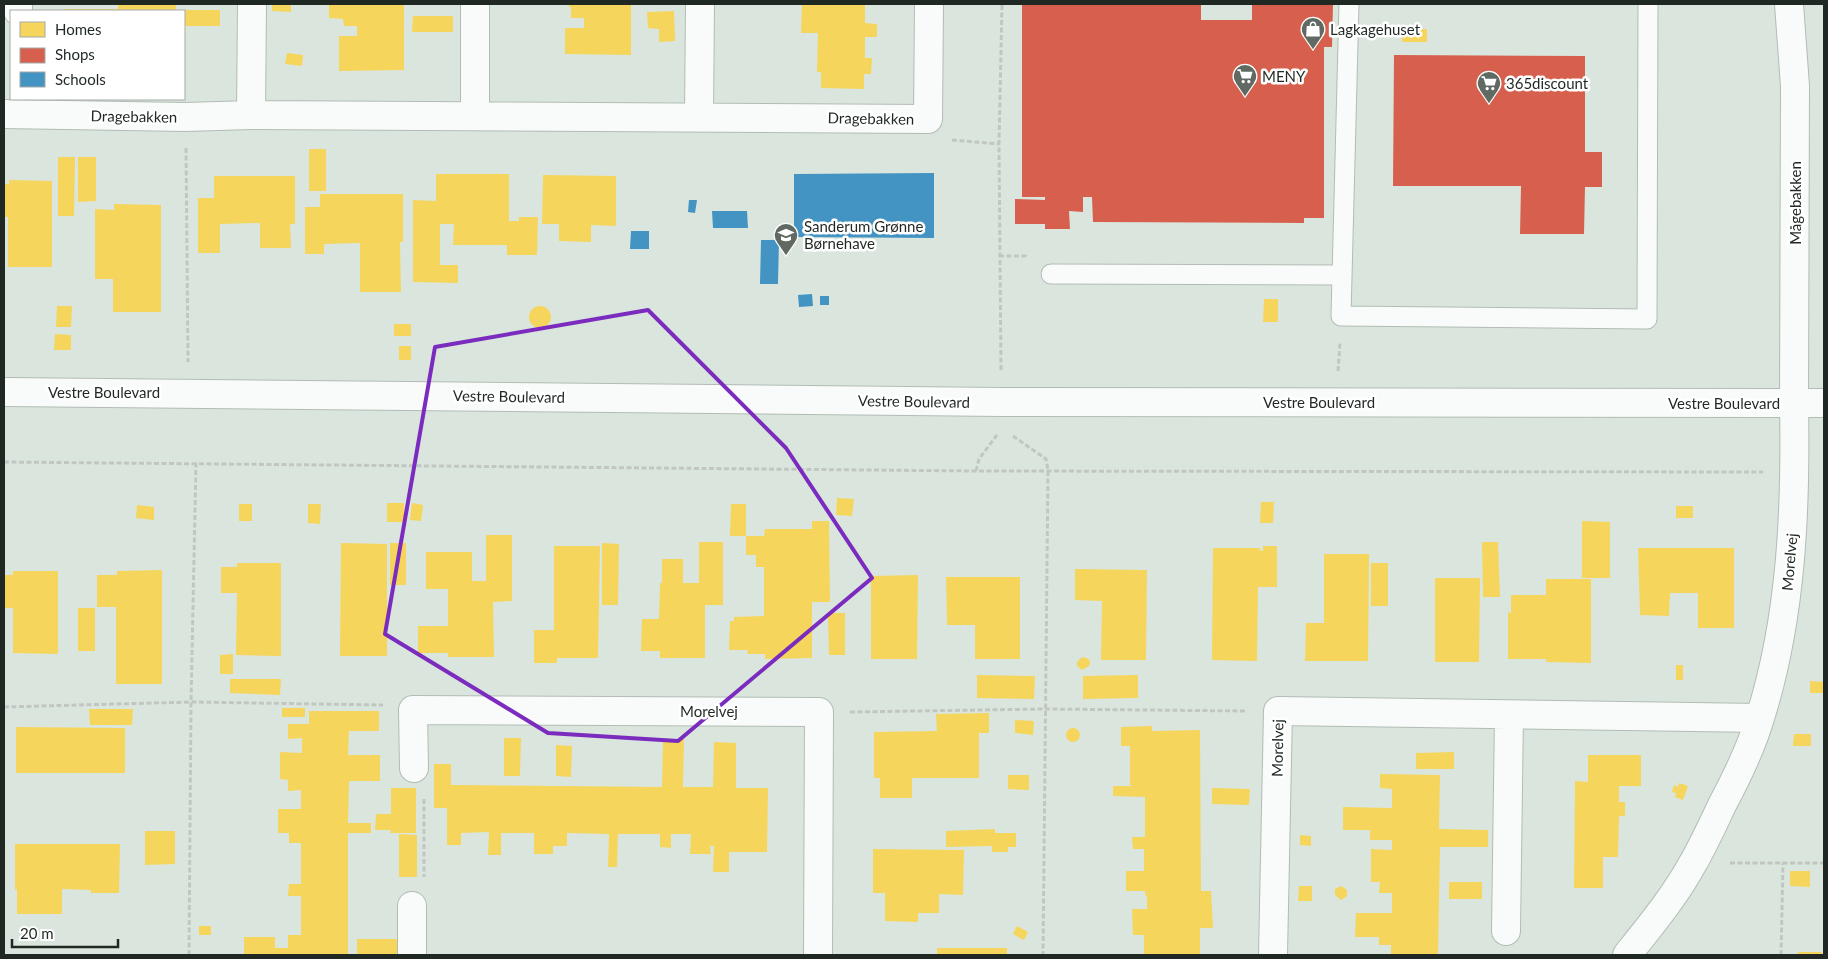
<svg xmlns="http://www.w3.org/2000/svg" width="1828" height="959" font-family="Lato,sans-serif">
  <rect width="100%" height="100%" fill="#dae6dd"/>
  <!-- homes -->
  <path fill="#f6d55c" d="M118 4H176V11H64V9H118Z
    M272 4H291V12L272 11Z
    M329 4H404V70L339 71V36H357V26H344L343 19 329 18Z
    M569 4H631V55L565 54V28H584V18H571V7H569Z
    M802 4H865V23L877 24V37H865V58H872L871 74H864V89L821 88V72H817L818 33H801Z
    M184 10H220V26H184Z
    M674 11 675 41 659 42V29L648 28 647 12Z
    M413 16H453V32H412Z
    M1402 29H1427V42H1402Z
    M287 53 303 55 302 66 285 64Z
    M309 149H326V191H309Z
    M58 157H75L74 216H58Z
    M78 157H96V201L78 202Z
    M436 174H509V221H519V217H538L537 255H507V245H453L454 224H440V265H458V283L413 282V200L436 201Z
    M543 175 616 176V226L591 225V242L559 241V224H542Z
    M214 176H295V224H290L291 248H260V223L220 224V253H198V198H214Z
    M9 180 52 181V267H8V217H4V184H9Z
    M320 194H403V242H400L401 292H360V243L324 244V254H305V207H320Z
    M114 204 161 205V312H113V279H95V209L114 210Z
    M1264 299H1278V322H1263Z
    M57 306H72L71 327H56Z
    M529 317a11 11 0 1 1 22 0a11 11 0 1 1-22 0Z
    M394 324H411V336H394Z
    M55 334 71 335V350H54Z
    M399 346H411V360H399Z
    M837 498 854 499 852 516 836 515Z
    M1261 502H1274L1273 523H1260Z
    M387 503H404V522H387Z
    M412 503 423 505 421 521 410 520Z
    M239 504H252V521H239Z
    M308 504H321L320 524 308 523Z
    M731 504H746V536H764L765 529H812V521H829L830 602H812V658L765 659V654H747L748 650H729L730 621H734V617L764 616V567H756V555H746V536H730Z
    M137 505 154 507V520L136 518Z
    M1676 506H1693V518H1676Z
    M1582 521 1610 522V578H1582Z
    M486 535H512V601L493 602 494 657H448V653H418V626H448V589H426V552H472V581H486Z
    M699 542H723V605H705V658H660V651H641L642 619H659L660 583H662V559H683V583H699Z
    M1482 542H1498L1500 597H1483Z
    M341 543 387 544V656H340Z
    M390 543H406V585H390Z
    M602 543 619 544 618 605H602Z
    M554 546H600L598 658H557V663H534V630H554Z
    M1263 546H1277V587H1258L1257 661 1212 660 1213 548H1260L1259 550 1263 551Z
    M1638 548H1734V628H1698V593H1670L1669 616 1640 615Z
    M1324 554H1369L1368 661H1305L1306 623H1324Z
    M237 563H281V656L236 655 237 593H221V567H237Z
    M1371 563H1388V606H1371Z
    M1075 569 1147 570 1146 660H1101L1102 601 1075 600Z
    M162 570V684H116V607H97V575H117V571Z
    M13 571H58V654L13 653V608H4V575H13Z
    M918 575 917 659H871V576Z
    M946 577H1020V659H975V625H947Z
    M1435 578H1480L1479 662H1435Z
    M1546 579H1591V663L1546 662V659H1508V612L1511 613V595H1546Z
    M78 608H95V651H78Z
    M828 613H845V655H829Z
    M233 654V674H220V655Z
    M1082 657 1089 659 1090 663 1089 666 1082 670 1077 666V662Z
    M1676 665H1683V680H1676Z
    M977 675 1035 676 1034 699 977 698Z
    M1138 675V698L1083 699V676Z
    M230 679H281L280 695 230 693Z
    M1810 681 1824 682V693H1810Z
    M282 708H305V717H282Z
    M89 709H133L132 725H90Z
    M309 711H379V731H349L348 755H380V781H349L348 823H371V833H348V955L244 954V937H275V948H288V935H301V896H288L289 884H301V843H289V833H278V809H301V790L288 791V780L280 779V752L302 753V738L288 739V724H309Z
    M989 713V733H979V778H912V798H880V778H874V732L937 731 936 714Z
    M1015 720 1034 721 1033 735 1015 733Z
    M1152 726V731L1200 730 1201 891H1211L1213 928H1200V955H1144V935H1133L1132 909H1147V896L1145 895V891H1126V871H1144V849H1133L1132 837H1145V797L1113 796V786H1133L1130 785V746H1121V727Z
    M16 727 125 728V773H16Z
    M1066 735a7 7 0 1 1 14 0a7 7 0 1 1-14 0Z
    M1794 734H1811V746H1793Z
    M504 738H521L520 776H504Z
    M663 739H684L683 787H713L714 742 736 743V788H768L767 852H729V872H713L714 846H710L711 854H690L691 834H671V848L660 847V834H618L617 867H608L609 834 567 833V846H553V854H534V833H501V855H488L489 832 461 833V845H447V808H434V764H451V785L662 787Z
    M556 745 572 746 571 777 556 776Z
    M1454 752V769H1416V753Z
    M1588 755H1641V786H1619V802H1625V816H1619L1618 857H1603V888H1574L1575 781 1588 782Z
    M1380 774 1440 775 1439 829 1488 830V847H1440L1438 955H1391V945H1379V937H1355L1356 913H1392V893H1379L1380 882H1371V849L1392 850V840H1370V830H1343V807L1392 808V789L1380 788Z
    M1008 775H1029V790L1008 789Z
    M1679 783 1688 786 1683 800 1675 797 1676 793 1672 792 1674 785 1678 787Z
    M391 788H416V833H390L391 830H375L376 814H391Z
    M1212 788 1250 789 1249 805 1212 804Z
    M995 829V833H1016V847H1008V852H992V846L946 847V831Z
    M145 831H175V864L145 865Z
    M399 834 417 835V877H399Z
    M1300 835 1311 836V846L1300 845Z
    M15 844H120L119 893H91V890L62 889V914H17V889L15 890Z
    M873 849 964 850 963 895 939 894V913H918V922L885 921V893H873Z
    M1790 871H1810V887L1790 886Z
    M1449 882H1482V899H1449Z
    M1299 886H1312V901H1298Z
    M1341 886 1347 890V896L1341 900 1335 895V889Z
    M199 926H211V935H199Z
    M1017 926 1028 932 1024 940 1013 934Z
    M357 939H399V955H357Z
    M937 948H1007V955H937Z
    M1798 952H1822V955H1798Z"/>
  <!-- shops -->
  <path fill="#d6604d" d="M1022 4H1201V20H1252V5L1333 4 1332 47H1324V218H1304V223L1093 222 1092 197H1083V212L1069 211 1070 229H1045V224H1015V199L1045 200V197H1022Z
    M1394 55 1585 56V152H1602V187H1585L1584 234H1520L1521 186H1393Z"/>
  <!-- schools -->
  <path fill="#4393c3" d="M934 173V238L794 237V174Z
    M689 200H697L695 213 688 212Z
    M712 211H747L748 228H713Z
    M631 231H649V249H630Z
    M761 240H779L778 284H760Z
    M812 294 813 306 799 307 798 295Z
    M820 296H829V305H820Z"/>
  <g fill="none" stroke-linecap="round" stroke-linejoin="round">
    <!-- lane casing -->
    <g stroke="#b2bcb4" stroke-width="21">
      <path id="lane" d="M1349 4 1341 316 1647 319 1648 4
        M1051 274 1342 275"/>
    </g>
    <!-- street casing -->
    <g stroke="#b2bcb4" stroke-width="30">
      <path id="street" d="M18 11V4
        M4 114 185 117 251 115 928 119 929 4
        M251 115 252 4
        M475 116V4
        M699 116 700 4
        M414 768 413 710 819 712 818 955
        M1506 931 1509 715
        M412 955V906
        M1273 955 1278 711 1760 718
        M1627 955C1651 925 1675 896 1693 863 1704 844 1713 824 1722 805 1737 777 1751 748 1760 718 1792 616 1796 508 1794 403"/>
    </g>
    <!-- secondary casing -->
    <g stroke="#b2bcb4" stroke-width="30">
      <path id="secondary" d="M1789 4 1795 86 1794 403
        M4 392 1002 402 1824 403"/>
    </g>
    <!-- path -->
    <path stroke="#c2c6c3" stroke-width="3" stroke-dasharray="5 2.5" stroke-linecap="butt" d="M952 140 999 144
      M186 148 188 362
      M999 256H1026L1028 258
      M1001 370 999 144 1002 4
      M1338 371 1340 343
      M1013 436 1046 459 1048 470 1043 955
      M4 462 976 471 1763 472
      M976 471 979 459 997 435
      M4 707 191 702 383 705
      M850 712 1045 709 1246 711
      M424 799V877
      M1730 863H1824
      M189 955 191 702 196 463
      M1781 955 1783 863"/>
    <!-- lane -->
    <use href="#lane" stroke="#f9fbfa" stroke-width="19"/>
    <!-- street -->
    <use href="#street" stroke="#f9fbfa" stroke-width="28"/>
    <!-- secondary -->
    <use href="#secondary" stroke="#f9fbfa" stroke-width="28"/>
  </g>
  <!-- marked area -->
  <path fill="none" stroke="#7b2cbf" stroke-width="4" stroke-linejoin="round" d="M648 310 786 448 872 578 678 741 548 733 385 634 435 347Z"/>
  <!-- icons -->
  <defs>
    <g id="shop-pin" transform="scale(1.25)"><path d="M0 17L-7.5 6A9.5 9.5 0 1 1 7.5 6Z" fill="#606a63" stroke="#fff"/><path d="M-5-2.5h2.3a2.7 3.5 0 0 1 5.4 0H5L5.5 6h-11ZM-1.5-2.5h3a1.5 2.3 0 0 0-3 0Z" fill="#fff"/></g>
    <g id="supermarket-pin" transform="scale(1.25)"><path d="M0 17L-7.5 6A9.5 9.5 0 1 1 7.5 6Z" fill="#606a63" stroke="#fff"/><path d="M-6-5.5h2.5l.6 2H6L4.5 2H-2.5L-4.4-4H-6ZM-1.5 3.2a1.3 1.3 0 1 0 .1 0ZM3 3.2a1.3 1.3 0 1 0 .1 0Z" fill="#fff"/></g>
    <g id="school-pin" transform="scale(1.25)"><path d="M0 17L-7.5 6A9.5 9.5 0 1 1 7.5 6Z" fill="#606a63" stroke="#fff"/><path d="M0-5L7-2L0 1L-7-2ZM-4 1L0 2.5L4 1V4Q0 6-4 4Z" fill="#fff"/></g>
  </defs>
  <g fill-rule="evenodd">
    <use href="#shop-pin" x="1313" y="29"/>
    <use href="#supermarket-pin" x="1245" y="76"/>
    <use href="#supermarket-pin" x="1489" y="83"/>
    <use href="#school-pin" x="786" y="235"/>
  </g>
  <g text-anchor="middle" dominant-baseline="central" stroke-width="5" stroke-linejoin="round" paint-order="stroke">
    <!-- poi labels -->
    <g font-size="15" fill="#1f2822" stroke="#fff" text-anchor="start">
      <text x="1330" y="29">Lagkagehuset</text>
      <text x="1262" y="76">MENY</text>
      <text x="1506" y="83">365discount</text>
      <text x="804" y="226">Sanderum Grønne<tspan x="804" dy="17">Børnehave</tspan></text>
    </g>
    <!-- street labels -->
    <g font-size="15" fill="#1f2822" stroke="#fff">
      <text transform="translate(134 116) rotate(1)">Dragebakken</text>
      <text transform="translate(871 118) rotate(1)">Dragebakken</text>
      <text transform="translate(1795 203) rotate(-90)">Mågebakken</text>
      <text x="104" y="392">Vestre Boulevard</text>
      <text transform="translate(509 396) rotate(1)">Vestre Boulevard</text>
      <text transform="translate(914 401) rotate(1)">Vestre Boulevard</text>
      <text x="1319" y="402">Vestre Boulevard</text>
      <text x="1724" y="403">Vestre Boulevard</text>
      <text transform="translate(1789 562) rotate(-85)">Morelvej</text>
      <text x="709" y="711">Morelvej</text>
      <text transform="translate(1277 748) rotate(-89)">Morelvej</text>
    </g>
  </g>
  <!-- border -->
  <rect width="1828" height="959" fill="none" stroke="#1f2822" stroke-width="10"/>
  <!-- legend -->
  <rect x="10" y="10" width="175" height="90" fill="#ffffff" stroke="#a5a9a7"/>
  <rect x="20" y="22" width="25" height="15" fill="#f6d55c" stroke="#a5a9a7"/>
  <text x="55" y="35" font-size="15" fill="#1f2822">Homes</text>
  <rect x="20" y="48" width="25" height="15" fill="#d6604d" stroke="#a5a9a7"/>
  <text x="55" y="60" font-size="15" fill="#1f2822">Shops</text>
  <rect x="20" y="72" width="25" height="15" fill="#4393c3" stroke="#a5a9a7"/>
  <text x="55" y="85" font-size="15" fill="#1f2822">Schools</text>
  <!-- scale -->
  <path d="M12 939v8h106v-8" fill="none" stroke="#1f2822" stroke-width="2.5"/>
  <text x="20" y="939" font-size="15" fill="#1f2822" stroke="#ffffff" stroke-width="4" paint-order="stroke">20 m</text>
</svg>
